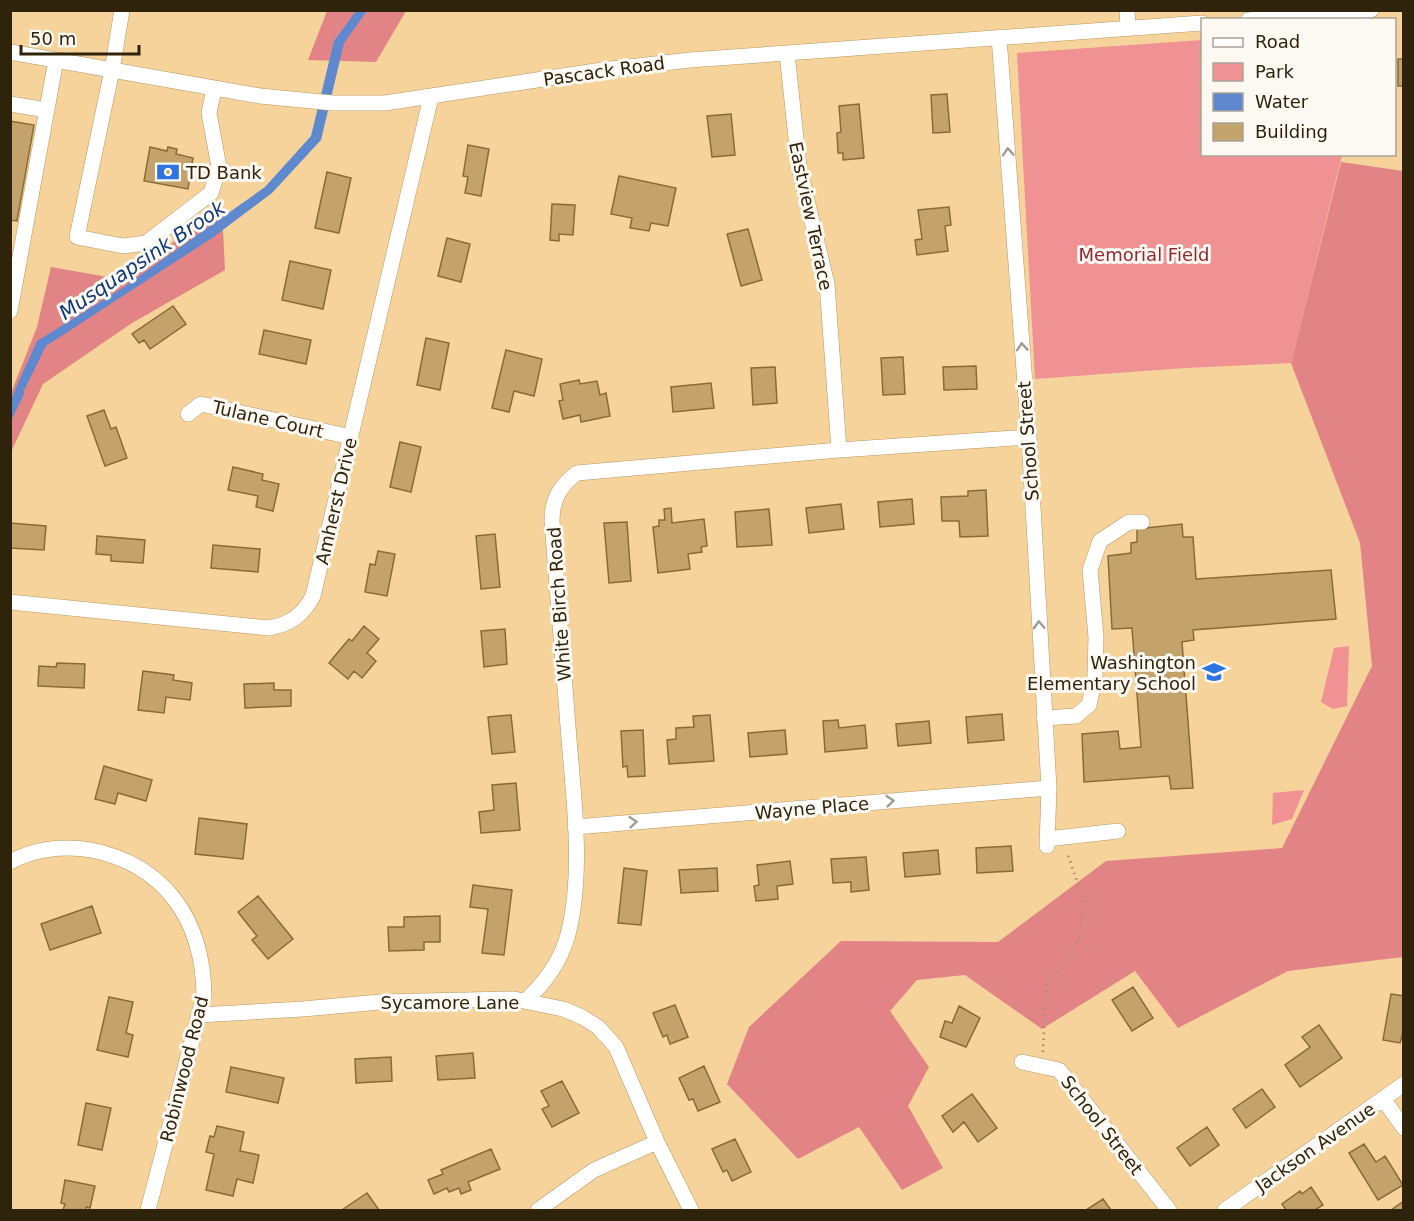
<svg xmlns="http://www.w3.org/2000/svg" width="1414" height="1221" font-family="'DejaVu Sans',sans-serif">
  <rect width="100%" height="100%" fill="#f5d39b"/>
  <!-- green -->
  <path fill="#f09193" d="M1202 40V154L1342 155 1291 363 1185 368 1035 379 1017 53Z
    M1349 646 1347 706 1333 709 1321 702 1334 648Z
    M1304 790 1292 819 1272 825 1273 793Z"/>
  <!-- forest -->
  <path fill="#e28486" d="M327 11H406L376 62 308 60Z
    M1341 162 1403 171V957L1288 971 1178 1028 1135 971 1042 1029 965 975 917 980 890 1011 929 1067 908 1106 943 1168 902 1190 859 1127 798 1159 727 1084 749 1027 841 941 998 942 1106 861 1282 848 1372 666 1360 543 1291 363Z
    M222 209 225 270 132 323 43 384 11 452V393L37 327 51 267 119 279Z"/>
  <!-- water -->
  <path fill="#5e89cf" d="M356 11H367L344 43 321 140 272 193 212 238 46 346 11 417V399L37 341 121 289 265 187 311 136 334 41Z"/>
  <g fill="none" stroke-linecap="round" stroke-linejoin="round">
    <!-- stream -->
    <path stroke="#5e89cf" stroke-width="4.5" d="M10 418 22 393"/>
  </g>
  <!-- building -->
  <path fill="#c3a26c" stroke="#8a6b36" stroke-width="1.5" d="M1398 59H1404V86H1398Z
    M947 94 950 132 933 133 931 95Z
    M859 104 864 158 843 160V153H838L837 133 841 132 839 106Z
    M731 114 735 155 712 157 707 116Z
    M10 121 34 125 17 221 10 220Z
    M468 145 489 149 481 196 465 193 468 177 463 176Z
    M150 147 167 151 168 147 177 149 176 154 193 158 188 189 144 181Z
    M327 172 351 178 339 233 315 228Z
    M619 176 676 188 668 226 651 223 649 231 630 228 632 218 611 214Z
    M552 204 575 205 573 235 559 234V241L550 240Z
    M949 207 951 225 945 226 948 251 917 255 915 240 922 239 918 210Z
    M748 229 762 280 741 286 727 234Z
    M447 238 470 244 461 282 438 276Z
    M290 261 331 270 323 309 282 300Z
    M173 306 186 324 150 349 144 340 139 343 132 334Z
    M264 330 311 340 306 364 259 354Z
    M426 338 449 343 440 390 417 385Z
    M506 350 542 359 534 396 514 391 509 412 492 408Z
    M903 357 905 394 883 395 881 358Z
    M976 366 977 389 944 390 943 367Z
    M775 367 777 403 753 405 751 368Z
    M579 380 580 384 597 381 600 395 606 393 610 416 581 422 580 415 563 419 559 401 563 400 560 384Z
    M711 383 714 408 673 412 671 387Z
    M104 410 111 429 116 427 127 458 105 466 87 416Z
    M400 442 421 447 411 492 390 487Z
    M233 467 263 474 262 480 279 484 273 511 256 507 258 496 228 490Z
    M986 490 988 536 960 537 959 521H942L941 497 968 496V491Z
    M912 499 914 524 880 527 878 502Z
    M841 504 844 529 809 533 806 508Z
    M671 508 672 523 704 519 707 546 701 547 702 552 688 554 690 569 658 573 653 527 659 526V520H665L664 509Z
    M769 509 772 545 737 547 735 512Z
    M627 522 631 581 609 583 604 523Z
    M10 523 46 526 44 550 10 548Z
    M1182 524 1183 537H1193L1196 579 1331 570 1336 619 1193 630 1194 640 1182 642 1193 788 1171 789 1169 776 1084 782 1082 734 1118 731 1120 749 1141 747 1132 628 1112 629 1108 556 1131 553V543L1137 542V529Z
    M495 534 500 587 481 589 476 536Z
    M97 536 145 540 143 563 111 561V555L96 554Z
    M213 545 260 549 258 572 211 568Z
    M378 551 395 554 387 596 365 592 370 564 375 565Z
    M364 626 379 639 367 653 376 661 362 678 354 671 348 679 329 663 349 639 352 641Z
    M505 629 507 664 484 667 481 631Z
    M57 663 85 664 84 688 38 686 39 666 56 667Z
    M143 671 174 675 173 680 192 683 190 700 166 697 164 713 138 710Z
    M274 683V690H291V706L245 708 244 684Z
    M1002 714 1004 740 968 743 966 717Z
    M511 715 515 752 492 754 488 717Z
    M710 715 714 761 669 764 667 740 676 739V728L694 727 693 716Z
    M838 720 839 728 865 725 867 748 825 752 823 721Z
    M929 721 931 743 898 746 896 724Z
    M643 730 645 776 628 777 627 766 623 767 621 731Z
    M785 730 787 754 750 757 748 733Z
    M104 766 152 780 146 801 118 793 115 804 95 799Z
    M516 783 520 830 481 833 479 812 494 810 492 785Z
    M199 818 247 824 243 859 195 854Z
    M1011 846 1013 871 977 873 976 848Z
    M938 850 940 874 905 877 903 853Z
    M866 857 869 890 851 892V882L833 883 831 859Z
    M790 861 793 884 777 886 778 899 756 901 754 886 759 885 757 865Z
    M624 868 647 871 641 925 618 923Z
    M717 868 718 891 681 893 679 870Z
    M473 885 512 890 504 955 482 953 488 909 470 907Z
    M258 896 293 939 268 959 252 940 257 936 238 912Z
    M92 906 101 933 50 950 41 924Z
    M440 916V942H424V950L389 951 388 927H404V917Z
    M1133 987 1153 1018 1132 1031 1112 1000Z
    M1391 994 1404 996V1028L1400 1043 1383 1040Z
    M109 997 133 1002 126 1033 133 1035 128 1057 97 1050Z
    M675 1005 688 1037 670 1044 667 1035 663 1037 653 1013Z
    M959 1006 980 1018 966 1047 940 1037 945 1021 952 1023Z
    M1319 1025 1342 1058 1300 1087 1285 1065 1310 1047 1302 1037Z
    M473 1053 475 1078 438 1080 436 1056Z
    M391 1057 392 1081 356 1083 355 1059Z
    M704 1066 720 1102 698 1111 693 1099 689 1100 679 1078Z
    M231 1067 284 1078 278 1103 226 1092Z
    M562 1081 579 1113 552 1127 542 1109 549 1106 541 1091Z
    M1262 1089 1275 1107 1246 1128 1233 1109Z
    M972 1094 997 1128 978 1142 964 1122 953 1132 942 1116Z
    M86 1103 111 1108 102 1150 78 1145Z
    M217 1126 244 1132 240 1151 259 1155 253 1183 237 1179 233 1196 206 1190 214 1154 206 1152 210 1136 214 1137Z
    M1207 1127 1219 1145 1190 1166 1177 1148Z
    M735 1139 751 1172 732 1181 727 1170 723 1172 712 1149Z
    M1364 1144 1376 1162 1385 1156 1403 1185 1378 1200 1349 1153Z
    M491 1149 500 1169 468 1182 471 1190 461 1194 459 1188 449 1192 447 1188 434 1194 428 1180 443 1174 441 1170Z
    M65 1180 95 1186 90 1208 86 1207V1210H63L65 1204 61 1203Z
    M1311 1187 1323 1205 1315 1210H1286L1282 1204 1300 1191 1302 1194Z
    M367 1193 379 1210H342Z
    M1103 1199 1111 1210H1086Z
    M1404 1201V1210H1391Z"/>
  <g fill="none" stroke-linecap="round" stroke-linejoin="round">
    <!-- minor casing -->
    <g stroke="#b89762" stroke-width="16">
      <path id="minor" d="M122 10 112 70 77 237 123 246 146 243 211 193 219 167 209 113 214 89
        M1127 10 1128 28
        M1248 20 1371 10
        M999 37 1029 437 1049 788 1047 846
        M10 52 260 96 333 103H385L602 70 690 60 1202 23
        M787 53 799 167 827 284 839 450
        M10 104 47 110
        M10 311 56 60
        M188 414 201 404 351 437
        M10 602 269 628C291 624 303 615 313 596L431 97
        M1044 718 1076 716 1089 705 1095 676 1096 637 1090 570 1100 541 1129 522H1142
        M575 827 1049 788
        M1047 839 1118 831
        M10 862C34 849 64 845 91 850 166 865 203 921 204 995L148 1210
        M525 1001C545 983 559 964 567 938 584 877 574 801 569 739 563 666 558 594 552 521 552 499 560 486 577 473L839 450 1029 437
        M199 1015 303 1009 380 1002 514 999 563 1009 582 1017 598 1027 616 1047 657 1142 691 1210
        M1022 1062 1059 1070 1169 1210
        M1383 1099 1404 1128
        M538 1210 594 1170 657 1142
        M1225 1210 1404 1084"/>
    </g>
    <!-- path -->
    <path stroke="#ad9367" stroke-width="3" stroke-dasharray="1.5 4.5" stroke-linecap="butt" d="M1043 1052 1046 982 1071 957 1080 936 1084 902 1067 852"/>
    <!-- minor -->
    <use href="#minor" stroke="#fff" stroke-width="15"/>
  </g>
  <!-- one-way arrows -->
  <defs><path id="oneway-chevron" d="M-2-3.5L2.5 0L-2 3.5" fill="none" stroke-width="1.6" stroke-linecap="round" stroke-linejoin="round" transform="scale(1.5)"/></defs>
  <g stroke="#a19c92">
    <use href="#oneway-chevron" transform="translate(1008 152) rotate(-94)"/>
    <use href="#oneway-chevron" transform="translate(1022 347) rotate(-94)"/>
    <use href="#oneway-chevron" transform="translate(1039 625) rotate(-93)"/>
    <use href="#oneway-chevron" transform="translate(890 801) rotate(-5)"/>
    <use href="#oneway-chevron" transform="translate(633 822) rotate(-5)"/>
  </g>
  <!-- icons -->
  <defs>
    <g id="bank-bare" transform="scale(1.8)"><path d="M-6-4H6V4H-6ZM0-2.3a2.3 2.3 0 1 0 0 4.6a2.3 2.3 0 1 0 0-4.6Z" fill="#2e74e1" stroke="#fcf9f3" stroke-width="2.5" paint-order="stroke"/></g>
    <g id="school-bare" transform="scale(1.8)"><path d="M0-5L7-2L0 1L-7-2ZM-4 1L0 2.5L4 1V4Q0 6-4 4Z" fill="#2e74e1" stroke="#fcf9f3" stroke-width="2.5" paint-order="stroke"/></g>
  </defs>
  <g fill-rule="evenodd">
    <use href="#bank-bare" x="168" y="172"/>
    <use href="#school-bare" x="1214" y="672"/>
  </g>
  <g text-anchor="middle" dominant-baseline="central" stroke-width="6" stroke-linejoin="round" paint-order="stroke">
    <!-- street labels -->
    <g font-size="18" fill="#2f230c" stroke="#fcf9f3">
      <text transform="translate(604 71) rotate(-8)">Pascack Road</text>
      <text transform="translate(811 216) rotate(78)">Eastview Terrace</text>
      <text transform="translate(268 419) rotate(13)">Tulane Court</text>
      <text transform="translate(1028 441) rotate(-94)">School Street</text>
      <text transform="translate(336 501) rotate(-77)">Amherst Drive</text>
      <text transform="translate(559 604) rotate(-94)">White Birch Road</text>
      <text transform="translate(812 808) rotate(-5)">Wayne Place</text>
      <text x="450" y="1002">Sycamore Lane</text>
      <text transform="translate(184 1069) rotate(-76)">Robinwood Road</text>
      <text transform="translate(1102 1125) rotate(52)">School Street</text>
      <text transform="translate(1315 1147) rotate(-35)">Jackson Avenue</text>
    </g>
    <!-- poi labels -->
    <g font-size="18" fill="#2f230c" stroke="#fcf9f3" text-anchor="start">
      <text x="186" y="172">TD Bank</text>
      <text x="1196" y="662" text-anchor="end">Washington<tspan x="1196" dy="21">Elementary School</tspan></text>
    </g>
    <!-- park labels -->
    <g font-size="18" fill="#942632" stroke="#fcf9f3">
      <text x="1144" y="254">Memorial Field</text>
    </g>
    <!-- water labels -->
    <g font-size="20" font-style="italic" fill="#103977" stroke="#fcf9f3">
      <text transform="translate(142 260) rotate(-34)">Musquapsink Brook</text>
    </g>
  </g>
  <!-- border -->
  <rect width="1414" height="1221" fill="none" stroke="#2f230c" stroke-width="24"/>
  <!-- legend -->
  <rect x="1201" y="18" width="195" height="138" fill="#fcf9f3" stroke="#aaa397" stroke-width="1.5"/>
  <rect x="1213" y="38" width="30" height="9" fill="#ffffff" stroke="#aaa397" stroke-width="1.5"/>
  <text x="1255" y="48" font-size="18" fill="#2f230c">Road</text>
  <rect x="1213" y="63" width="30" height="18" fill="#f09193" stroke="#aaa397" stroke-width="1.5"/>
  <text x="1255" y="78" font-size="18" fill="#2f230c">Park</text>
  <rect x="1213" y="93" width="30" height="18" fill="#5e89cf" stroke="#aaa397" stroke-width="1.5"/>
  <text x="1255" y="108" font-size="18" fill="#2f230c">Water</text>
  <rect x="1213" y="123" width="30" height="18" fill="#c3a26c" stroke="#aaa397" stroke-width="1.5"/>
  <text x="1255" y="138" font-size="18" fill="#2f230c">Building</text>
  <!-- scale -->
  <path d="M21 45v9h118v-9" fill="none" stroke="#2f230c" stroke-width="3"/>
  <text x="30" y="45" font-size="18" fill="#2f230c" stroke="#fcf9f3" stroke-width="4.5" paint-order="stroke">50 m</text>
</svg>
